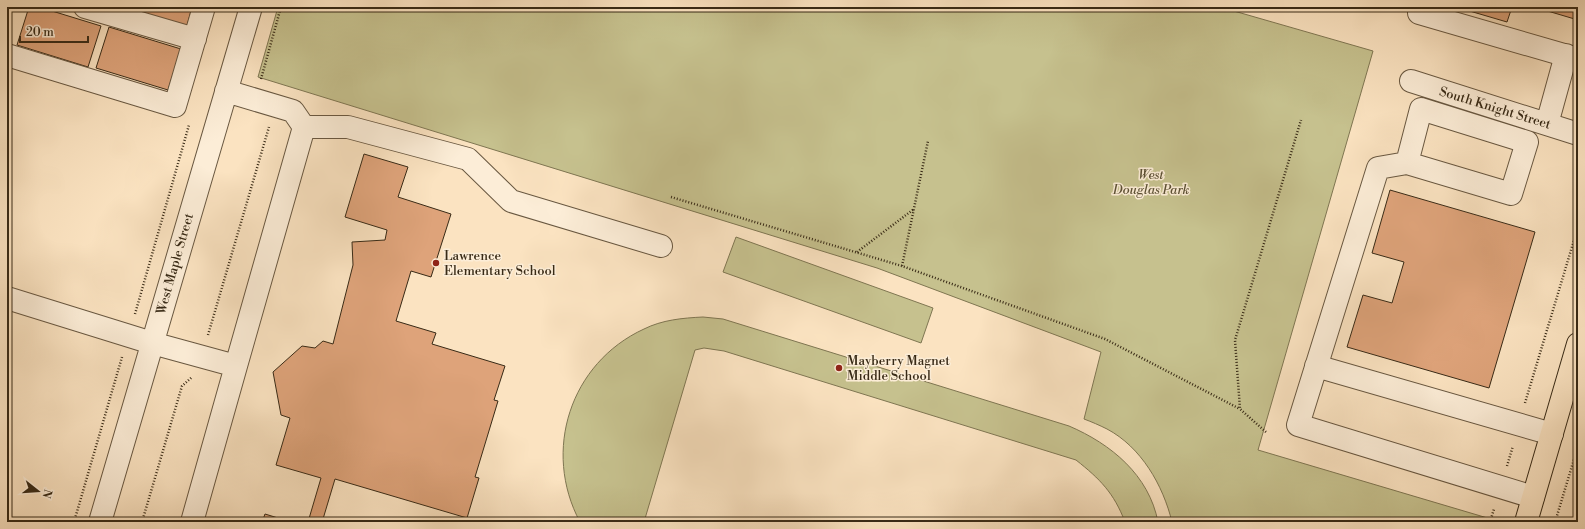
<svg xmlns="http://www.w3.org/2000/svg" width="1585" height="529" font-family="'Libre Bodoni',serif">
  <rect width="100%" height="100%" fill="#fbe3c1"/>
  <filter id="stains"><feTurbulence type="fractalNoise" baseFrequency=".005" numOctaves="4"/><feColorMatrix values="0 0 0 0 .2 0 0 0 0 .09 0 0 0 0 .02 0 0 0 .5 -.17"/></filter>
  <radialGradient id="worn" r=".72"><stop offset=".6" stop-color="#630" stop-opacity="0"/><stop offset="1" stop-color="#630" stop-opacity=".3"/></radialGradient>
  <!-- green -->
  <path fill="#c6c18e" stroke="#7f7652" d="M278 7H1220L1373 51 1258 450 1501 522H1172C1163 485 1141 447 1107 429 1099 425 1092 422 1084 419L1101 352 877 268 258 77Z
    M736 237 933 308 921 343 723 272Z
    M703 317 723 319 1069 426C1111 444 1149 475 1158 522H1125C1114 493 1100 479 1076 460L724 351 704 348 695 350 644 522H580C542 451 570 363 644 329 662 320 682 318 703 317Z"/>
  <!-- building -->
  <path fill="#dea37a" stroke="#382a16" d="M29 7H39L101 26 88 67 17 45Z
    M125 7H192L187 26Z
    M1456 7H1512L1507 22Z
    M1534 7H1578V20Z
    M109 27 181 49 168 90 96 68Z
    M364 154 408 167 398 197 451 214 431 277 411 271 396 321 436 333 432 344 505 366 494 400 498 401 475 477 479 478 467 518 335 479 323 519 334 522H308L321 478 276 465 290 418 281 415 273 372 302 346 315 348 323 341 333 344 353 265 352 242 385 240 387 230 345 217Z
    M1390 190 1535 232 1489 388 1347 347 1363 295 1392 303 1404 262 1372 253Z
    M265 514 291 522H262Z"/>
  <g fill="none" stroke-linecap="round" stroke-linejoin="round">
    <!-- minor casing -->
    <g stroke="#695841" stroke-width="24">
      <path id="minor" d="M85 7 195 39
        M1419 13 1578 59
        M7 55 175 106 204 7
        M1411 81 1578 134
        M1547 124 1566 55
        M304 127H348L468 159 511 201 661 246
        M1407 163 1421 109 1527 142 1511 194 1407 163 1378 168 1298 425 1533 497
        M7 298 152 343 236 366 304 127 293 111 226 91
        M1316 366 1552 434
        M100 522 251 7
        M192 522 236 366"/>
    </g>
    <!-- major casing -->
    <g stroke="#382a16" stroke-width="24">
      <path id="major" d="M1526 522 1578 344"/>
    </g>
    <!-- path -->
    <path stroke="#382a16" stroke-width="2.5" stroke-dasharray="1 2" stroke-linecap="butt" d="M261 79 281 7
      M671 197 902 266 1105 339 1240 409
      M857 252 914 209
      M902 266 928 141
      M135 314 189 125
      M208 335 269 127
      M1525 403 1578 227
      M1266 432 1240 409 1235 340 1301 120
      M1507 466 1513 446
      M74 522 122 357
      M142 522 182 386 192 377
      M1490 522 1494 509
      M1573 522 1556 519 1578 446"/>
    <!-- minor -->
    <use href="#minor" stroke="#fcedd7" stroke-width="22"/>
    <!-- major -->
    <use href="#major" stroke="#fbe3c1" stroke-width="22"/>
  </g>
  <!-- markers -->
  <g fill="#8f2418" stroke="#fcedd7" stroke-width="1.5">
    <circle cx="436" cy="263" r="4"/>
    <circle cx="839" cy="368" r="4"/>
  </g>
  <g text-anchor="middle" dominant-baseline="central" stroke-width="3" stroke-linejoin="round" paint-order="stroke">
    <!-- street labels -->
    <g font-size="13" fill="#382a16" stroke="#fcedd7">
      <text transform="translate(1495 108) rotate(17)">South Knight Street</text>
      <text transform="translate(175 264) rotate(-74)">West Maple Street</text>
    </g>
    <!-- park labels -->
    <g font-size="13" font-style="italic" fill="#5c5034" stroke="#fcedd7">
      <text x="1151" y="175">West<tspan x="1151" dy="15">Douglas Park</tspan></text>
    </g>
    <!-- poi labels -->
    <g font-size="13" fill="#382a16" stroke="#fcedd7" text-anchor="start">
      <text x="444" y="256">Lawrence<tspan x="444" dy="15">Elementary School</tspan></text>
      <text x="847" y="361">Mayberry Magnet<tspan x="847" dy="15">Middle School</tspan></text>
    </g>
  </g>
  <!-- margin -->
  <rect width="1585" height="529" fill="none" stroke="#fbe3c1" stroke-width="24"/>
  <rect x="8" y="8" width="1569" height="513" fill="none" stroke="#382a16" stroke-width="2"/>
  <rect x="12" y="12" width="1561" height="505" fill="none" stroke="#382a16"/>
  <!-- north arrow -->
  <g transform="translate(38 491) rotate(107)" stroke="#fcedd7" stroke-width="3" paint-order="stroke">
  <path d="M0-3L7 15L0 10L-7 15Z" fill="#382a16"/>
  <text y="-6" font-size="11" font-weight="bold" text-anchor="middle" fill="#382a16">N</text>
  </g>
  <!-- scale -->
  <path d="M20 36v6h68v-6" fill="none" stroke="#382a16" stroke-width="2"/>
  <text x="26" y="36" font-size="12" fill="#382a16" stroke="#fcedd7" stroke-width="3" paint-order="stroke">20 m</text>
  <rect width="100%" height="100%" filter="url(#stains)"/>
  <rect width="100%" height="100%" fill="url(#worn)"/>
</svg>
